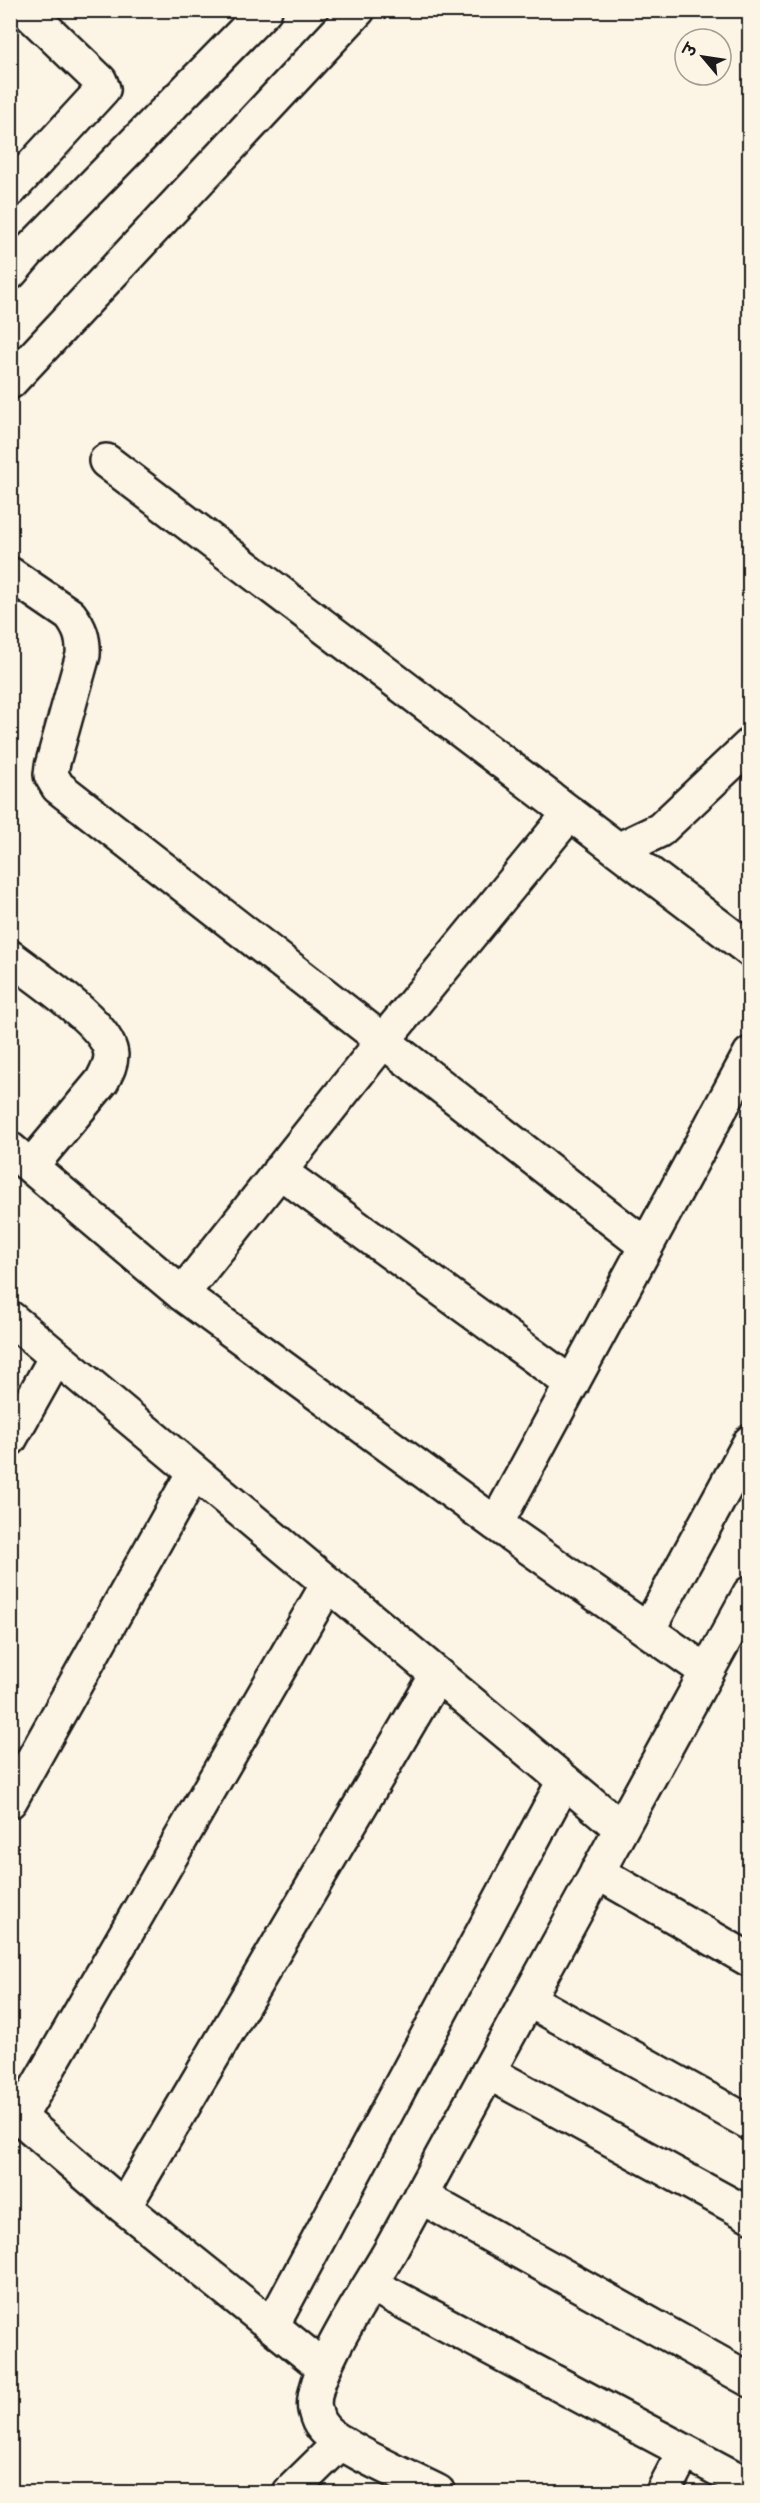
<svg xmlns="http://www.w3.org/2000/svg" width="760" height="2503" font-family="'Patrick Hand','Playpen Sans Deva',sans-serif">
  <rect width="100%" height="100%" fill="#fcf5e5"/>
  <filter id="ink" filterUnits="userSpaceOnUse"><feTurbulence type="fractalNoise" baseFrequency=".0167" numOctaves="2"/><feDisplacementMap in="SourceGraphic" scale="12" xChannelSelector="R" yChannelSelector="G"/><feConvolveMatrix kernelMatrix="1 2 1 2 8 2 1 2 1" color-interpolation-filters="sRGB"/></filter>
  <g filter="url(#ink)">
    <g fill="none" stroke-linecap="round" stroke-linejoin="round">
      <!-- street casing -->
      <g stroke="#1c1c1c" stroke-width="38">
        <path id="street" d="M10 190 103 89 100 81 26 10
          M10 273 28 252 265 10
          M10 382 358 10
          M106 461 750 950
          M10 574 70 615C80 628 84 639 83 655L52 766 51 775 58 787 646 1246
          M618 850 660 830 750 745
          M10 957C34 976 110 1025 111 1055 111 1065 106 1073 102 1081L31 1166
          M10 1149 182 1294 496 1524 707 1672
          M279 1171 572 1384
          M182 1294 383 1041 570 813
          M10 1318 621 1828
          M10 1439 56 1357
          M496 1524 750 1054
          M648 1630 750 1442
          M10 1801 194 1472
          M597 1872 750 1960
          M529 2000 750 2123
          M488 2072 750 2215
          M10 2109 124 2207 323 2367
          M20 2117 328 1584
          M420 2196 750 2380
          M124 2207 437 1675
          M372 2285 750 2486
          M272 2326 564 1781
          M290 2492 341 2442
          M438 2492C413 2479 334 2446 321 2425 318 2422 316 2414 315 2410 307 2376 375 2280 393 2246 512 2028 631 1811 750 1593
          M663 2492 684 2452"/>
      </g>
      <!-- street -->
      <use href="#street" stroke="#fcf5e5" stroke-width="33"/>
    </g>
  </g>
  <!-- margin -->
  <rect width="760" height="2503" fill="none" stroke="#fcf5e5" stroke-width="36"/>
  <rect x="18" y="18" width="724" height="2467" fill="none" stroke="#1c1c1c" stroke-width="2" filter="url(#ink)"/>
  <!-- north arrow -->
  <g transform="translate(703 57) rotate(299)"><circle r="28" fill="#fcf5e5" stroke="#a29e95" stroke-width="1.5"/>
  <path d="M0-4.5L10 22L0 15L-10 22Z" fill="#1c1c1c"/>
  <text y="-9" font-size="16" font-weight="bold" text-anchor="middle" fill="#1c1c1c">उ</text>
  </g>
</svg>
